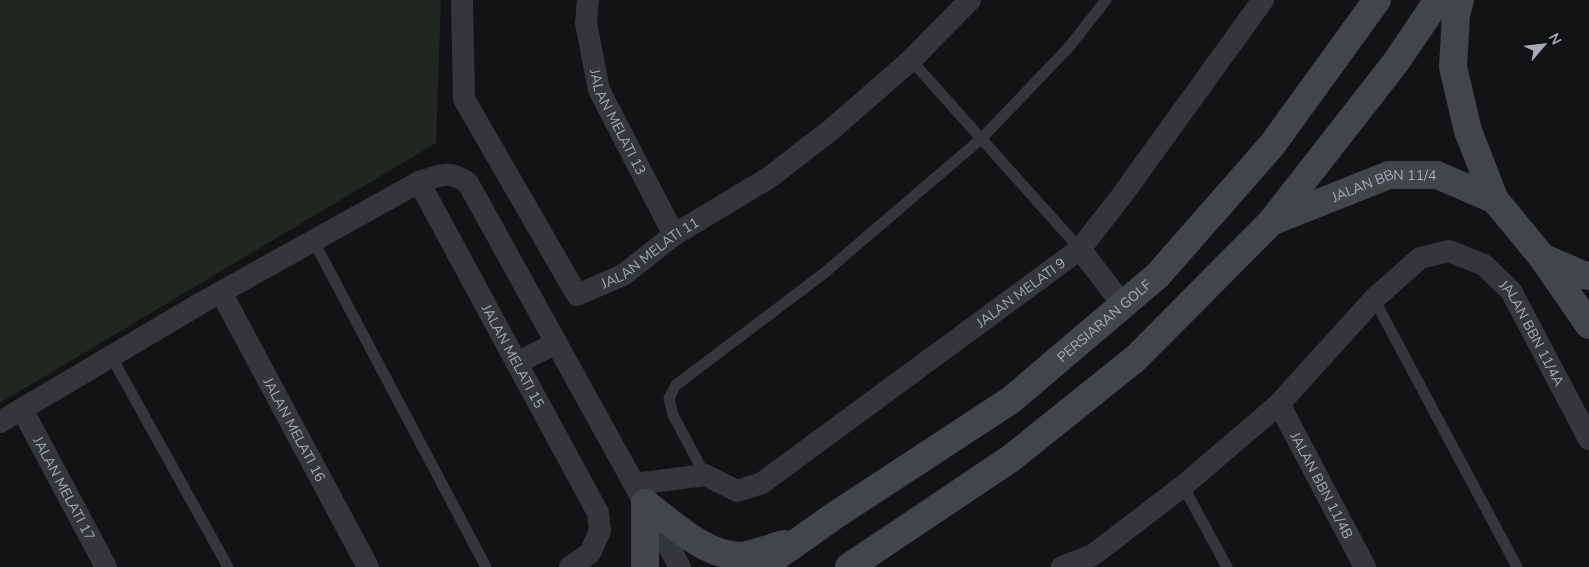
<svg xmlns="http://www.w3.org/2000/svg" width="1589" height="567" font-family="'Nunito Sans',sans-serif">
  <rect width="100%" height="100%" fill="#131315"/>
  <!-- green -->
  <path fill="#1f2720" d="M0 0H441L436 143 0 403Z"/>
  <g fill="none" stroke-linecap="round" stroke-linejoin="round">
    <!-- lane -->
    <path stroke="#343639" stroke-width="11" d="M911 60 1080 249
      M313 240 486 567
      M1374 299 1517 567
      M111 356 228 567
      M705 475 673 415 669 398 676 385 823 274 982 138 1069 47 1106 0
      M1183 486 1227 567"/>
    <!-- street -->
    <g stroke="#343639" stroke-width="22">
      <path id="s1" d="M462 0 464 99 577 295 623 275 674 235 770 177 832 129 911 60 970 0"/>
      <path id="s2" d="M588 0 586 23 599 90 674 235"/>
      <path id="s3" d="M419 182 598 513 600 531 590 553 570 567"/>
      <path d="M1080 249 1123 305"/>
      <path id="s4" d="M221 292 368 567"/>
      <path d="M517 363 556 343"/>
      <path id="s5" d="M1279 404 1365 567"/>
      <path id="s6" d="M22 409 106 567"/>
      <path d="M0 422 203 302 419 182C440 176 448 169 468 183L680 567"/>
      <path id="s7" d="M635 484 705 475 737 491 762 483 1080 249 1120 198 1263 0"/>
      <path id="s8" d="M1062 567 1093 555 1183 486 1279 404 1374 299 1420 258 1449 251 1484 265 1511 291 1589 439"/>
    </g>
    <!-- secondary -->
    <g stroke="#424549" stroke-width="28">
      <path d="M1460 0 1456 15 1453 67 1468 131 1495 200 1542 257 1589 325"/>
      <path id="s9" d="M1273 221 1389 175H1437L1495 200"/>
      <path d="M1542 257 1583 275 1589 276"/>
      <path d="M645 503C673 524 703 554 739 556 749 556 773 547 784 544"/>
      <path d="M645 567V503"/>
      <path id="s10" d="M762 567 834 516 1011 400 1158 275 1272 145 1377 0"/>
      <path d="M849 567 1010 459 1136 358 1272 221 1396 62 1438 0"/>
    </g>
  </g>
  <g text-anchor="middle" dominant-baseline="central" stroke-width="4.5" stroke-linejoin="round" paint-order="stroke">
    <!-- street labels -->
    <g font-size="14" fill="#a5abb5" stroke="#0e0e10">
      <text stroke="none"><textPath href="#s2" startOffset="128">JALAN MELATI 13</textPath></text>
      <text stroke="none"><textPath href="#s9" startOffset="118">JALAN BBN 11/4</textPath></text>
      <text stroke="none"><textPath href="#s1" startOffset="410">JALAN MELATI 11</textPath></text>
      <text stroke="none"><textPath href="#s7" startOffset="454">JALAN MELATI 9</textPath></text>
      <text stroke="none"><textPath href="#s10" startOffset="422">PERSIARAN GOLF</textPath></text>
      <text stroke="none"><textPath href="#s8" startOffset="628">JALAN BBN 11/4A</textPath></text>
      <text stroke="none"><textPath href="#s3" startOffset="198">JALAN MELATI 15</textPath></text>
      <text stroke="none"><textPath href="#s4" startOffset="156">JALAN MELATI 16</textPath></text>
      <text stroke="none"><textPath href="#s5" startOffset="92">JALAN BBN 11/4B</textPath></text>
      <text stroke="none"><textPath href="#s6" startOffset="90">JALAN MELATI 17</textPath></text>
    </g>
  </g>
  <!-- north arrow -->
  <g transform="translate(1544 45) rotate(62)" stroke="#0e0e10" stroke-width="4" paint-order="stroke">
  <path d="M0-4L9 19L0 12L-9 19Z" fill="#a5abb5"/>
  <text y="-8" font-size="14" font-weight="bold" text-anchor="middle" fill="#a5abb5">N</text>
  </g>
</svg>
